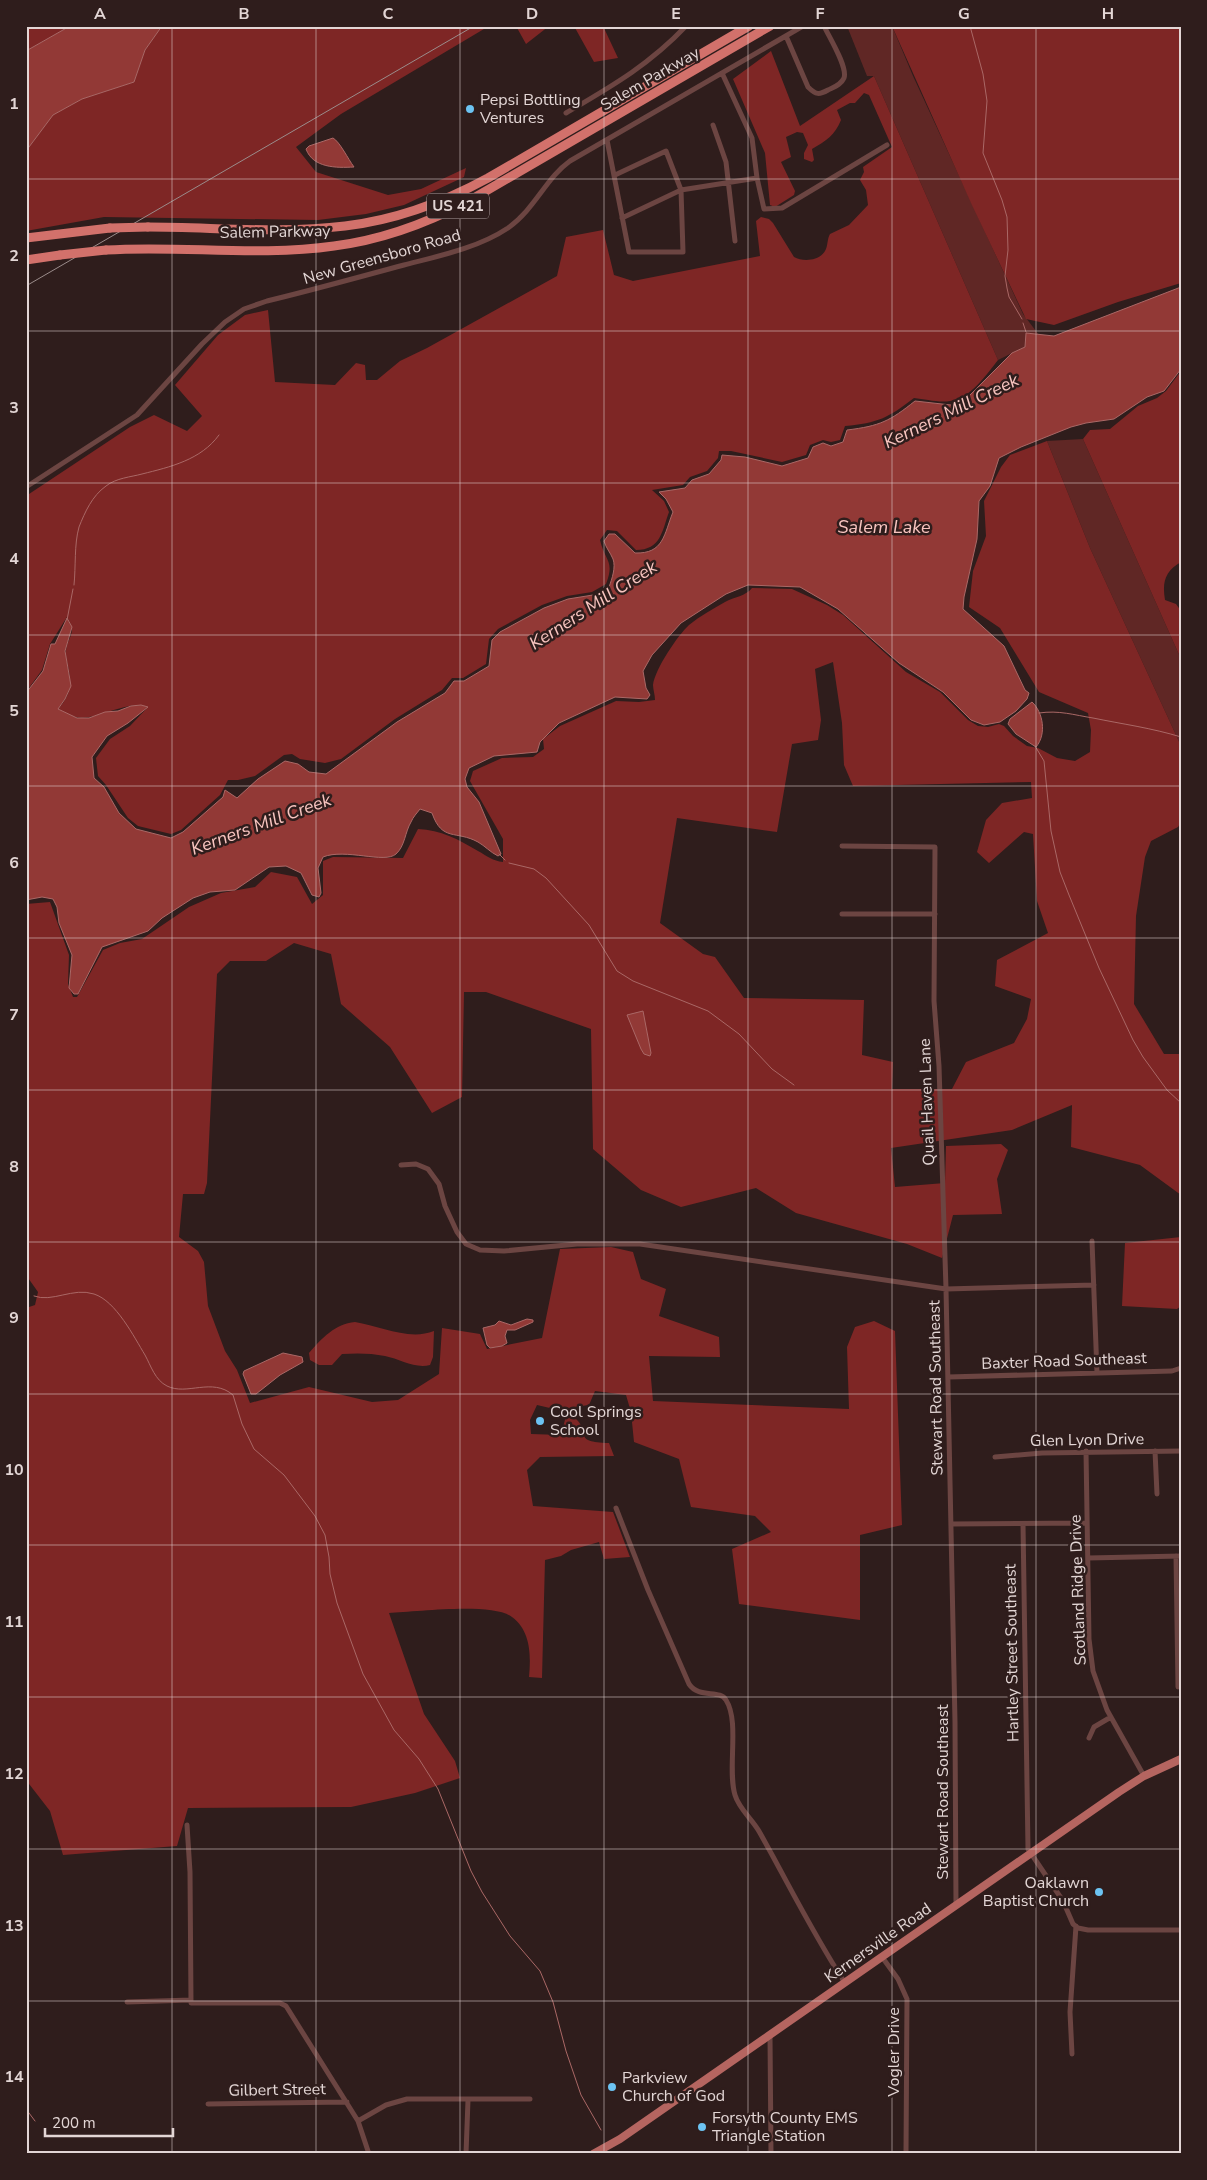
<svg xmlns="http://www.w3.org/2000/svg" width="1207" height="2180" font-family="'Nunito Sans',sans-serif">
  <rect width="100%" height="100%" fill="#2f1d1c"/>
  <!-- green -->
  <path fill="#602725" d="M847 26H892L913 76 1023 314 1039 335 1026 333 1025 347 998 360 874 76H867Z
    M1083 439 1181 659V746L1090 548 1047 441Z"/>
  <!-- forest -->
  <path fill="#7e2625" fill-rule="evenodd" d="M26 26H70L26 51Z
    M162 26H489L341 114 296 147 316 172 388 195 421 189 466 168 464 177 404 205 366 214 318 220 104 217 26 231V151L53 115 82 99 134 82 145 50Z
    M516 26H549L526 44Z
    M574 26H603L618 58 594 62Z
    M892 26H1181V283L1118 302 1054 325 1026 319 971 203Z
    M771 51 800 126 874 76 998 360C987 374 970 399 950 401 939 403 925 399 914 398 888 418 878 423 845 426L840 440 831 442 823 440 810 445 806 455 782 462 731 451H719L718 458 707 471 690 477 683 485 652 490 664 501 669 512C662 531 661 550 636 550L617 531 607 530 600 540C605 561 615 561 606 584L592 592 567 596 542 605 498 629 489 639 486 664 463 678H452L442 690 395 719 341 759 325 763 300 759 292 754 284 755 255 776 238 780H228L220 795 181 830 171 834 138 826 128 818 106 785 98 776 96 758 110 739 130 726 148 707C127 699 95 722 76 717 70 716 64 712 58 709 71 694 72 685 68 666 67 661 65 655 66 650 69 634 77 634 67 617L50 644 42 670 26 692V496L130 427 154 415 187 431 202 416 175 385 218 335 245 315 268 310 275 382 335 385 356 363 365 365 366 380H377L400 361 427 348 557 276 566 237 603 230 614 275 633 281 760 256 756 221 761 217 769 219 773 223 794 257C803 262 819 261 825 251 828 246 827 239 830 234L849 225 868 205 866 190 860 180 864 172 863 167 892 147 869 95 864 93 855 103H850L837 110 841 120C835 135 826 141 812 149L814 160 812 162 804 159V153L808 145 803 133 797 132 786 137 791 157 781 162 795 191 794 195 775 207 770 205 765 153 733 79Z
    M1181 371V562C1165 571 1162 582 1165 600L1176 604 1181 611V659L1083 439 1090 430 1110 429 1138 406 1157 398 1166 391Z
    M1047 441 1090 548 1181 746V822L1178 827 1151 841 1145 857 1136 916 1134 1004 1164 1054H1181V1195L1140 1165 1071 1147 1072 1105 1012 1130 891 1148 895 1187 945 1183 946 1146 1001 1144 1008 1150 997 1179 1002 1214 953 1215 942 1258 907 1244 796 1213 756 1188 681 1207 641 1190 593 1149 591 1029 486 992H464L462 1097 432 1113 390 1047 341 1004 331 954 294 943 266 961H230L217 974 207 1183 204 1194H183L179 1237 198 1251 204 1262 208 1306 225 1351 237 1370 250 1403 309 1387 372 1402 398 1400 439 1374 442 1328 480 1334 487 1349 542 1338 560 1249 611 1247 633 1252 641 1279 666 1289 659 1316 719 1337 720 1357 649 1356 653 1401 849 1409 847 1347 855 1327 874 1321 895 1331 902 1525 860 1535V1620L739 1604 732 1549 771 1532 755 1516 691 1507 679 1459 634 1442 631 1412 626 1395 595 1391 589 1405 574 1407 575 1418C592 1433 571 1442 609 1443L614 1456 540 1457 527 1470 533 1506 613 1512 630 1557 604 1559 599 1542 571 1550 561 1556 545 1560 542 1678 529 1677C531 1656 531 1631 512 1617 493 1602 415 1612 389 1613L424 1714 455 1761 460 1778 415 1793 351 1807 188 1808 177 1846 63 1855 50 1811 26 1780V1308L35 1305 38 1292 26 1275V904L50 902 69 955 68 984 73 997H77L103 950 120 943 142 939 189 907 221 893 255 887 271 872 297 877 312 904 323 895V861L333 857 403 858 418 829C441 830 458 839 478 851 487 856 493 861 503 862V839L470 781 473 771 502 758 533 757 544 749 543 739 560 726 616 701 639 702 655 700C655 695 653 689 653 685 655 669 678 635 689 625 700 616 713 609 725 602 734 597 746 596 752 588L792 589 827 605 843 615 906 672 940 692 968 720 978 726 988 727 999 724 1004 726 1013 736 1027 746 1038 748 1057 758 1075 761 1090 752 1091 730 1088 713 1039 692 1000 628 969 607 973 571 986 536 984 501 1001 467 1010 455ZM833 662 842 723 844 765 853 786 1031 782 1032 798 1002 803 986 820 977 852 989 863 1024 832 1033 834 1037 901 1048 933 997 960 995 986 1031 999 1027 1019 1014 1043 966 1062 952 1089H892L893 1062 862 1055 864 1000 744 998 715 957 703 954 660 923 677 818 777 832 792 744 818 740 821 720 815 669ZM537 1405 567 1412 561 1435 531 1434 530 1420Z
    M1181 1237V1306L1177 1309 1122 1306 1125 1243Z
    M355 1322C380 1326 409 1341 434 1331L433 1357 430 1365C415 1369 400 1359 385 1356 371 1353 356 1353 342 1354L332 1365H319L310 1360 309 1353C322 1338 335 1324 355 1322Z"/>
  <!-- water -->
  <path fill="#923936" stroke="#aa6866" d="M70 26H162L145 50 134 82 82 99 53 115 26 151V51Z
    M333 138C340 142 348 159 354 167 336 168 313 168 306 149L309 146Z
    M1181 287V369L1164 391 1147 397 1114 419 1086 423 1071 427 1021 447 999 458 990 486 979 501 977 539 964 597 963 609 1004 646 1025 690 1029 693 1027 699 1016 711 1000 722 984 725 971 720 943 692 899 663 838 609 800 587 748 585 726 594 681 623 652 655 643 671 646 688 650 695 647 699 615 697 559 723 540 742 537 752 494 756 469 768 465 779 467 787 479 802 501 854 498 856C490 852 485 846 478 842 456 830 442 842 432 813L420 809C417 813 413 817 411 822 405 832 405 846 396 854 385 864 345 848 323 857L318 868 321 893 319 897 312 895 301 873 286 866 269 867 235 890 210 892 193 898 162 918 148 931 102 947 78 994H74L69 988 72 955 59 923 57 907 53 899 42 897 26 900V693L43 671 51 644H55L67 618 72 627 65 651 71 686 65 699 58 709 77 718H89L105 712 118 711 131 706 141 705 148 707 128 723 107 736 92 757 94 778 104 787 119 813 136 829 171 838 183 832 223 797 225 790 237 798 258 779 285 761 298 764 309 772 326 774 397 722 445 693 454 681H464L489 666 492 640 500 632 544 608 568 599 593 595 609 587C612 579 616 567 613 559 610 552 606 548 604 541L609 534H615L635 553C664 554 664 534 673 512L666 499 659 492 685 488 692 480 709 474 721 460 722 455 745 457 782 466 808 458 813 447 823 443 831 446 843 442 847 430C880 426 890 421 915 401L951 405 965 400 1012 353 1025 347 1026 333 1054 336Z
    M1032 702C1043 712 1047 734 1036 747L1016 734 1008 724 1010 719Z
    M643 1011 651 1053 650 1056 644 1054 641 1049 627 1015Z
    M527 1319 533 1320V1322L515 1330H507L505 1336 507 1343 502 1346 490 1348 487 1345 483 1328 495 1325 499 1321 511 1325Z
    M283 1353 302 1357 303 1362 280 1375 256 1394H251L243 1374 244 1371Z"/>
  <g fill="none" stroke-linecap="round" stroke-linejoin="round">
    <!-- stream -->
    <path stroke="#aa6866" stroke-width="1" d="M970 26 983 74 987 101 983 153 1002 200 1007 217 1008 250 1005 276 1007 288 1009 297 1022 319
      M1023 323 1026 332
      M74 585C76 566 74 545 79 527 85 512 92 496 106 486 116 478 131 477 142 474 170 467 201 460 219 435
      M67 620 73 589
      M1039 713C1059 710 1074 715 1093 718 1122 724 1152 728 1181 737
      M1035 746 1044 761 1051 831 1060 872 1069 895 1099 968 1133 1040 1143 1057 1167 1090 1181 1103
      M499 854 505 860
      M509 863 534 869 546 878 589 925 617 971 633 981 708 1011 739 1034 772 1069 794 1085
      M34 1296C52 1303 73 1287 94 1294 116 1301 134 1337 145 1355 151 1366 155 1380 167 1386 187 1396 212 1377 233 1395L242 1424 254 1449 284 1475 315 1516 325 1535 329 1557 330 1574 337 1603 363 1674 394 1730 419 1759 438 1789 471 1871 482 1892 510 1936 540 1971 553 2002 566 2051 581 2095 601 2130
      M26 2109 35 2121"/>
    <!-- minor -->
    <path stroke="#6c4542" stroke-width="5" d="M786 36 808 87C816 95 819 95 828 90 834 87 841 85 844 78 848 67 829 37 824 26
      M722 73 752 138 757 178 764 209 782 208 887 145
      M566 113C612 86 649 65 686 26
      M713 125 726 162 735 241
      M607 140 629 252H683L681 190 666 151 615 175
      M622 218 681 190 757 178
      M26 487 137 415 202 344 225 322 244 309 267 301C313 290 359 277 404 265 439 256 478 248 508 228 535 209 546 178 570 161L803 26
      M842 846 935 847 934 1001 939 1066 946 1289 955 1722 956 1905
      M842 914H935
      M401 1165 416 1164 428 1169 439 1184 445 1206 457 1232 466 1244 480 1250 504 1251 577 1244H640L946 1289 1094 1285
      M1092 1241 1097 1373
      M948 1377 1172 1371 1181 1368
      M1086 1451 1089 1639 1093 1671 1107 1710 1144 1776
      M1155 1451 1157 1494
      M995 1457 1042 1453 1181 1451
      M616 1508 648 1590 689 1684C699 1699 720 1689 726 1700 740 1722 727 1769 735 1795 739 1809 753 1820 760 1833 788 1883 813 1934 845 1983
      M951 1524 1087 1523
      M1023 1524 1028 1849 1063 1901 1073 1924 1078 1928 1088 1930H1181
      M1176 1556 1178 1687
      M1088 1558 1181 1556
      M1089 1738 1094 1727 1111 1717
      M187 1825 190 1872 191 2003H280L286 2006 358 2121 369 2154
      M882 1957 898 1979 907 1999 906 2154
      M127 2002 191 2000
      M770 2036 771 2154
      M1072 2054 1070 2012 1076 1926
      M208 2104 347 2102
      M358 2121 386 2105 407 2099H530
      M466 2154 468 2100"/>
    <!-- primary -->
    <path stroke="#b56560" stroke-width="8" d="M593 2154 620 2139 1119 1792 1144 1776 1181 1759"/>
    <!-- motorway -->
    <path stroke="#d2716b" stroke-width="9" d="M148 227C213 227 280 234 345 226 396 220 444 202 488 178L749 26
      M26 238 110 228
      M106 250C181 245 258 257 334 246 381 240 425 224 467 202L770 26
      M26 260 60 255"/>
    <!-- rail -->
    <path stroke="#9b8c8b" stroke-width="1" d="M26 286 474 26"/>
    <!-- motorway-bridge -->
    <path stroke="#d2716b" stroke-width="9" d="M110 228 148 227
      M60 255 106 250"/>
  </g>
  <!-- grid -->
  <path fill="none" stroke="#e3d6d5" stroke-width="1" stroke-opacity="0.55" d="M172 26V2154M316 26V2154M460 26V2154M604 26V2154M748 26V2154M892 26V2154M1036 26V2154M26 179H1181M26 331H1181M26 483H1181M26 635H1181M26 786H1181M26 938H1181M26 1090H1181M26 1242H1181M26 1394H1181M26 1545H1181M26 1697H1181M26 1849H1181M26 2001H1181"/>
  <!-- markers -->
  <g fill="#6cc3f2" stroke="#2f1d1c" stroke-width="2">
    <circle cx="470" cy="109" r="5"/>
    <circle cx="540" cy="1421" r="5"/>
    <circle cx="1099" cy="1892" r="5"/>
    <circle cx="612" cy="2087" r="5"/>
    <circle cx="702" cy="2127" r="5"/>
  </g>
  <g text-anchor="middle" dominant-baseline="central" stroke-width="5" stroke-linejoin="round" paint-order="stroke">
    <!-- shield labels -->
    <rect fill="#2f1d1c" stroke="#ad9e9e" stroke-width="1" x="427" y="193.5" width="62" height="25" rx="4"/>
    <g font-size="15" font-weight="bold" fill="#e3d6d5">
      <text x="458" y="206">US 421</text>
    </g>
    <!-- street labels -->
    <g font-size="16" fill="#e3d6d5" stroke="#2f1d1c">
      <text transform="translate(650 79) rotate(-30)">Salem Parkway</text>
      <text transform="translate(275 232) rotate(-1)">Salem Parkway</text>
      <text transform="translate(382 257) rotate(-16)">New Greensboro Road</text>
      <text transform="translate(927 1102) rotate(-92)">Quail Haven Lane</text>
      <text transform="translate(1064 1361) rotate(-2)">Baxter Road Southeast</text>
      <text transform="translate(936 1388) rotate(-91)">Stewart Road Southeast</text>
      <text transform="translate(1087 1440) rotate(-1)">Glen Lyon Drive</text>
      <text transform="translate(1078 1590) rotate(-92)">Scotland Ridge Drive</text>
      <text transform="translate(1012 1653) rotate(-91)">Hartley Street Southeast</text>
      <text transform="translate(943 1792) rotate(-90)">Stewart Road Southeast</text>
      <text transform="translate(878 1943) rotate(-35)">Kernersville Road</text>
      <text transform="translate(894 2052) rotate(-90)">Vogler Drive</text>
      <text transform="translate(277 2090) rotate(-1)">Gilbert Street</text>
    </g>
    <!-- poi labels -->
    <g font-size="16" fill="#e3d6d5" stroke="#2f1d1c" text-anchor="start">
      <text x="480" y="100">Pepsi Bottling<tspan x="480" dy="18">Ventures</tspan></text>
      <text x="550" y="1412">Cool Springs<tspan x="550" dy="18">School</tspan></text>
      <text x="1089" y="1883" text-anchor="end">Oaklawn<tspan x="1089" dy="18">Baptist Church</tspan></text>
      <text x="622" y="2078">Parkview<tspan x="622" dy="18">Church of God</tspan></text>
      <text x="712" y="2118">Forsyth County EMS<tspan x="712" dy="18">Triangle Station</tspan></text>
    </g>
    <!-- water labels -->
    <g font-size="18" font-style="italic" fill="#f9c5c0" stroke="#2f1d1c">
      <text transform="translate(951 411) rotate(-26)">Kerners Mill Creek</text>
      <text x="884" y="527">Salem Lake</text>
      <text transform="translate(593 605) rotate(-33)">Kerners Mill Creek</text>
      <text transform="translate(261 824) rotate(-20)">Kerners Mill Creek</text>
    </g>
  </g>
  <!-- border -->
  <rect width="1207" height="2180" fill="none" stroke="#2f1d1c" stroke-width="55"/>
  <!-- scale -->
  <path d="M45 2128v8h128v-8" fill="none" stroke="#e3d6d5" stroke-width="2.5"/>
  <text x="52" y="2128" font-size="15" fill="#e3d6d5" stroke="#2f1d1c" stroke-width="4" paint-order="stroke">200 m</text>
  <rect x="28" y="28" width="1152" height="2124" fill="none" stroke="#e3d6d5" stroke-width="2"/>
  <g font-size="16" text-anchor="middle" font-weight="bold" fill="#e3d6d5">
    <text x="100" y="19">A</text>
    <text x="244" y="19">B</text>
    <text x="388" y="19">C</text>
    <text x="532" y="19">D</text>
    <text x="676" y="19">E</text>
    <text x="820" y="19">F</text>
    <text x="964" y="19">G</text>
    <text x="1108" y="19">H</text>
    <text x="14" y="109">1</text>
    <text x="14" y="261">2</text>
    <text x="14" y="413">3</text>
    <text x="14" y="564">4</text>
    <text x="14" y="716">5</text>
    <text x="14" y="868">6</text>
    <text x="14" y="1020">7</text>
    <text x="14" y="1172">8</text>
    <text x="14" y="1323">9</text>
    <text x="14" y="1475">10</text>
    <text x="14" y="1627">11</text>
    <text x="14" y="1779">12</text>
    <text x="14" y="1931">13</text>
    <text x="14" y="2082">14</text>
  </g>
</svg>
